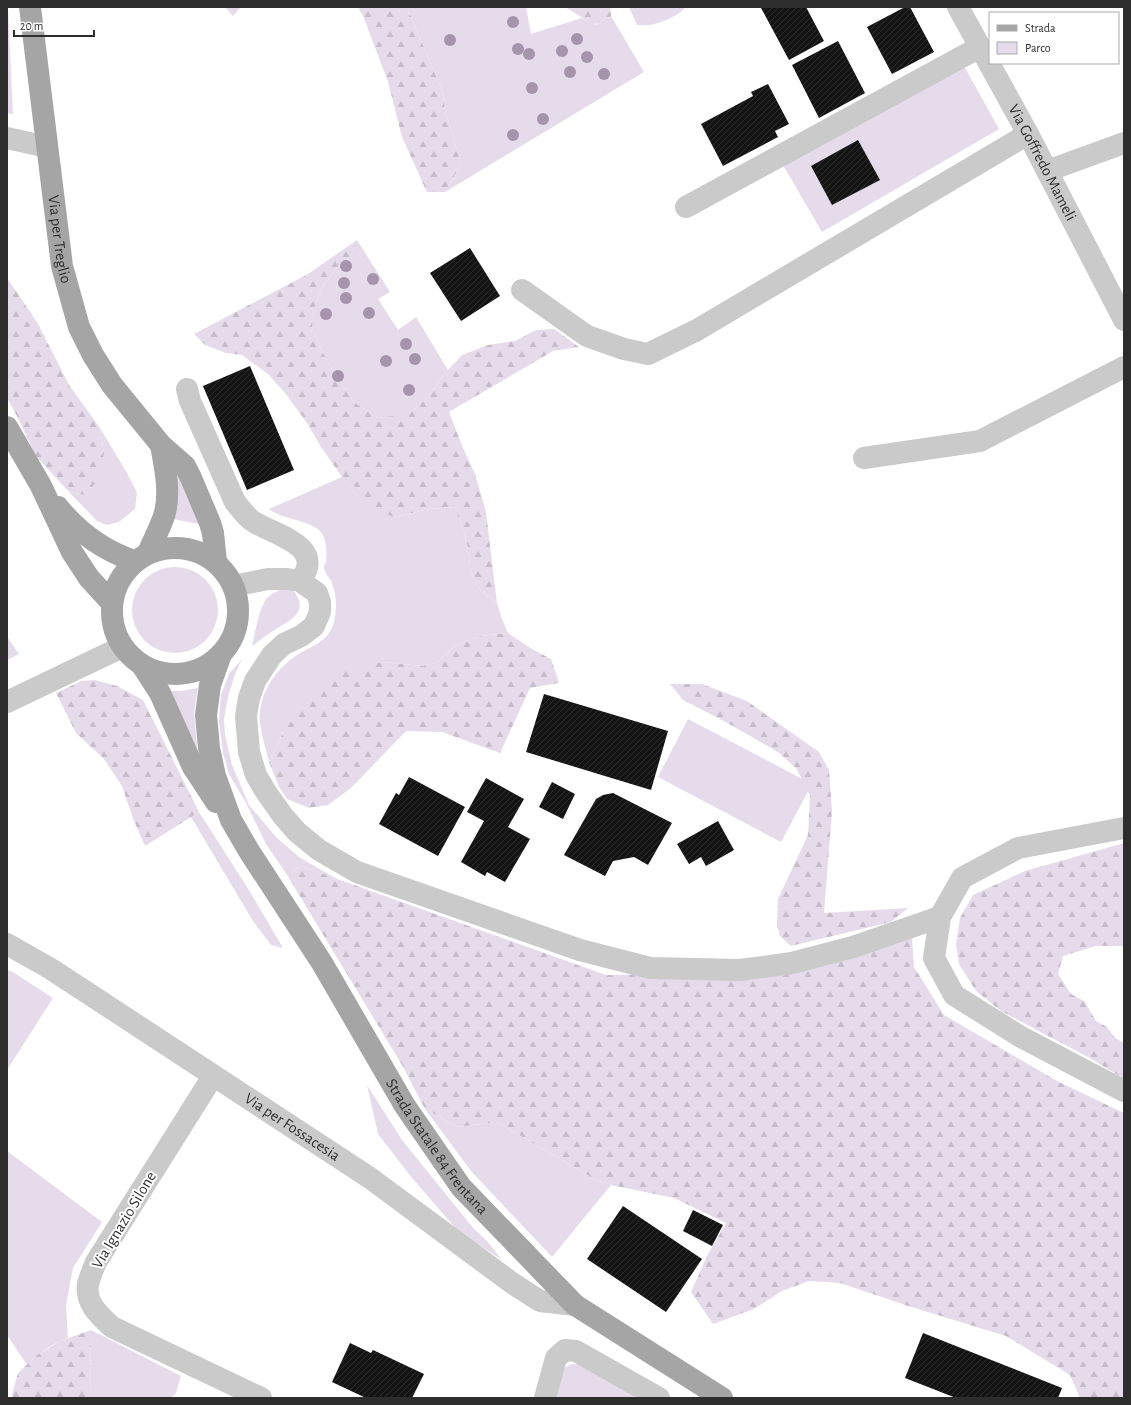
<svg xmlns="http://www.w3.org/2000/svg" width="1131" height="1405" font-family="'Alegreya Sans',sans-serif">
  <defs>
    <pattern id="forest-firs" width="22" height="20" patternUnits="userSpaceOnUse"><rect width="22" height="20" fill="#e6dbeb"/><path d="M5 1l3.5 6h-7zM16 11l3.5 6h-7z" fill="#c6bcca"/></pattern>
    <pattern id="building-hatch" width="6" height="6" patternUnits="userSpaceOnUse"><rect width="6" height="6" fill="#141414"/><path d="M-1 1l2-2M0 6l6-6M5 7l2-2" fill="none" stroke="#2e2e2e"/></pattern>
  </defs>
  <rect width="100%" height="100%" fill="#fff"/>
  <!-- green -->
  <path fill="#e6dbeb" d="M225 7H241L233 16Z
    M407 7H526L531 34 582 18 595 25 611 16 644 72 445 192 461 164 445 110 443 93Z
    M629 7H686C674 19 654 27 637 25Z
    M964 66 999 129 822 232 783 165Z
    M357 240 390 292 378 299 398 330 416 317 448 370 426 398 408 415 378 418 355 403 335 375 322 351 312 328 314 308 323 286 336 269 351 256Z
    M100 428 127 473 137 493 135 509 119 522 107 525 97 521 69 492 85 495 104 454Z
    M173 469 182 483 199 524 173 519Z
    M342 477 357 496 394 517 430 509 455 507 467 542 471 575 481 591 497 603 502 619 508 633 481 636 455 646 438 662 422 666 383 662 283 733 269 762C266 750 262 737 260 724 257 694 277 666 302 652 317 644 329 640 334 622 337 609 337 594 331 581 329 577 324 572 324 567 324 565 325 564 326 562 327 551 327 538 319 530 306 519 283 520 269 509Z
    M132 610a43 43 0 1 1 86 0a43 43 0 1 1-86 0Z
    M290 587C311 609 295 618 276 629 267 634 260 641 252 646 255 633 259 608 267 598 273 592 282 589 290 587Z
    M8 638 19 654 7 660V639Z
    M242 659 235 674 228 697 224 719 225 735 232 765 249 805 277 838 299 857 337 879 301 866 287 875 266 844 245 801 229 774 223 753 219 722 221 695 229 674Z
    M198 688 194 713 198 756 168 691H180Z
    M688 719 812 784 781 842 658 777Z
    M199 812 247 887 283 948 271 945 253 921 191 817Z
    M7 970 11 971 53 998 7 1070Z
    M367 1085 402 1140 474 1229 488 1242 502 1260 458 1231 412 1178 378 1134Z
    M425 1109 458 1127 497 1122 596 1180 611 1185 552 1257 471 1171Z
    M7 1151 102 1222 73 1268 66 1305 68 1338C53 1343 39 1353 27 1365L7 1335Z
    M91 1330 181 1376 176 1393 171 1398H90Z
    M572 1364H582L633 1395 634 1398H553L564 1368Z"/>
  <!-- forest -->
  <path fill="url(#forest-firs)" d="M7 7H8L13 114 7 113Z
    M358 7H407L443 93 445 110 461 164 445 192H427L426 190 402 137 388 82 364 18Z
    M565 7H610L611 16 594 25Z
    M357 240 351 256 336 269 323 286 314 308 312 328 322 351 335 375 355 403 378 418 409 414 426 398 448 370 462 355 488 345 515 341 536 330 554 329 579 347 553 351 449 412 463 448 475 474 486 512 497 603 481 591 471 575 467 542 455 507 430 509 394 517 372 509 357 496 342 477 321 447 307 423 285 393 268 374 242 355 226 353 205 345 194 334 308 274Z
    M7 278 37 322 69 385 100 428 104 454 97 481 85 495 69 492 35 455 19 420 7 398Z
    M508 633 532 649 551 659 559 683 530 688 500 753 442 732 406 731 351 788 328 805 309 808 287 799 279 787 269 762 283 733 302 706 325 684 345 670 383 662 422 666 438 662 455 646 481 636Z
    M95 680 117 686 143 700 199 812 145 846 134 821 122 786 104 759 76 733 56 693 81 681Z
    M670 684H702L747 701 819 752 829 770 832 811 824 913 908 908 891 922 791 946 780 936 777 925 778 899 808 835 810 795 796 768 778 752 724 721 683 700Z
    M1124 843V946H1096L1063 956 1058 974 1071 994 1084 1001 1096 1021 1107 1027 1115 1038 1124 1043V1079L1090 1058 1001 1011 976 991 959 964 956 944 960 918 973 895 1025 871Z
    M301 866 606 975 739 974 912 937 914 967 944 1015 1057 1081 1124 1113V1398H1080L1070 1375 1006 1336 905 1305 840 1283 809 1281 782 1291 754 1309 713 1324 691 1292 707 1256 726 1223 674 1198 611 1185 596 1180 497 1122 458 1127 425 1109 402 1065 287 875Z
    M91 1330 90 1398H13L12 1394 18 1373 36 1356 60 1341Z"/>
  <!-- building -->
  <path fill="url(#building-hatch)" d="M763 7H806L824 41 789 60 761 8Z
    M905 7H910L934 52 892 74 867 27Z
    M838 41 865 93 819 118 792 65Z
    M768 84 789 124 775 131 778 137 723 166 701 124 753 96 751 92Z
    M858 140 880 180 832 205 811 166Z
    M470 248 500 296 461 321 430 273Z
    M250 366 294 470 247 490 203 386Z
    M544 694 668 731 651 790 526 752Z
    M409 777 465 807 438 856 379 824 396 793 399 795Z
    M486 778 524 799 508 827 530 839 505 882 487 872 485 876 461 862 484 821 467 812Z
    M552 782 575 794 563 819 539 807Z
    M613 793 672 823 648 865 634 857 613 861 605 876 564 855 596 799 603 795Z
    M718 821 734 850 706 866 701 857 689 864 677 844Z
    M623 1206 702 1259 666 1312 587 1259Z
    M693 1210 723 1225 712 1246 683 1231Z
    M923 1333 1062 1388 1058 1398H956L905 1378Z
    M350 1343 371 1353 373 1350 424 1374 412 1398H366L332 1382Z"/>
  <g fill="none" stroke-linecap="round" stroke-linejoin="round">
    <!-- minor -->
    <g stroke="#cacaca" stroke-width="22">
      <path id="s1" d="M958 7 1028 134 1124 320"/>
      <path d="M7 138 47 147"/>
      <path d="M1047 171 1124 143"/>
      <path d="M686 207 980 47"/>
      <path d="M522 290 587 336 624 349 648 354 697 330 1028 134"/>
      <path d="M187 389 190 401 235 502C241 509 246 517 254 522 275 535 327 546 300 581"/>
      <path d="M864 458 980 441 1124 367"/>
      <path d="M233 586 268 579H287L300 581 317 593 320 602V612L314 626 301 636 284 644 272 655 255 681 249 698 246 716 249 752 256 775 266 792 283 816 297 832 319 850 357 872 580 950 650 968 740 970 792 963 853 947 940 917"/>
      <path d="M7 702 122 647"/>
      <path d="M1124 828 1018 848 962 878 940 917 934 958 954 995 1021 1037 1124 1091"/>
      <path id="s2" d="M7 944 51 969 370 1178 512 1283 540 1301 575 1305"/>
      <path d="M213 1076 96 1262C93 1269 90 1276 88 1284 85 1303 99 1315 112 1327L261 1398"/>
      <path d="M545 1398 556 1358 565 1350 576 1351 659 1398"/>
    </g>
    <!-- major -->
    <g stroke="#a5a5a5" stroke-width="22">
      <path id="s3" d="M30 7 62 266 79 327 93 355 112 385 161 445 185 466 191 478 210 523 213 533 216 562"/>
      <path d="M7 427 41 486 72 552 89 578 111 602"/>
      <path d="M58 507C78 532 105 551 134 561"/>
      <circle cx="175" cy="611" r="63"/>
      <path d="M148 553C153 541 160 528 164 516 171 494 165 467 161 445"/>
      <path id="s4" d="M221 654 210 685 206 715 209 748 215 776 231 820 249 851 322 963 405 1106 461 1187 575 1305 722 1398"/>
      <path d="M142 665 160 693 193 767 216 802"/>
    </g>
  </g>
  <!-- trees -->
  <g fill="#a693ac">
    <circle cx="513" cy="22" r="6"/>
    <circle cx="577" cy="39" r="6"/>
    <circle cx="450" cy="40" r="6"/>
    <circle cx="518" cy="49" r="6"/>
    <circle cx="562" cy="51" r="6"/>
    <circle cx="529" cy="54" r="6"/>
    <circle cx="587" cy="57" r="6"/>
    <circle cx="570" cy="72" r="6"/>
    <circle cx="604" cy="74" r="6"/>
    <circle cx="532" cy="88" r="6"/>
    <circle cx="543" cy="119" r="6"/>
    <circle cx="513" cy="135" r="6"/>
    <circle cx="346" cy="266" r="6"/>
    <circle cx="373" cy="279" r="6"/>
    <circle cx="344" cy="283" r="6"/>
    <circle cx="346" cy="298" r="6"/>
    <circle cx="369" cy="313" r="6"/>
    <circle cx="326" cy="314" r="6"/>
    <circle cx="406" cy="344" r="6"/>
    <circle cx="415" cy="359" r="6"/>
    <circle cx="386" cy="361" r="6"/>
    <circle cx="338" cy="376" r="6"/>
    <circle cx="409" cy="390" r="6"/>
  </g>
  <g text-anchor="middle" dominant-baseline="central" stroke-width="4" stroke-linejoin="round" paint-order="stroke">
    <!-- street labels -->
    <g font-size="16" fill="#2d2d2d" stroke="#fff">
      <text stroke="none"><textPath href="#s1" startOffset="177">Via Goffredo Mameli</textPath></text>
      <text stroke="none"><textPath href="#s3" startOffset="234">Via per Treglio</textPath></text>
      <text stroke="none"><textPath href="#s2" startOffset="339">Via per Fossacesia</textPath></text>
      <text stroke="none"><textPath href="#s4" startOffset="558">Strada Statale 84 Frentana</textPath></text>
      <text transform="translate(124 1220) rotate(-59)">Via Ignazio Silone</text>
    </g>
  </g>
  <!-- border -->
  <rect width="1131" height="1405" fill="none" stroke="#2d2d2d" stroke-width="16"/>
  <!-- legend -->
  <rect x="989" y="12" width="130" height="52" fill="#ffffff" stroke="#ababab"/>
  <rect x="997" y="25" width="20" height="6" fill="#a5a5a5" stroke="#ababab"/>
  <text x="1025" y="32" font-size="12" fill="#2d2d2d">Strada</text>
  <rect x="997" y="42" width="20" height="12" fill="#e6dbeb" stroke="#ababab"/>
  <text x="1025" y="52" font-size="12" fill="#2d2d2d">Parco</text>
  <!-- scale -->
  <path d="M14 30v6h80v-6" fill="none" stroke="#2d2d2d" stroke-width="2"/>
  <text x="20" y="30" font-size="12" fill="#2d2d2d" stroke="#ffffff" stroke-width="3" paint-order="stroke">20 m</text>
</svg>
